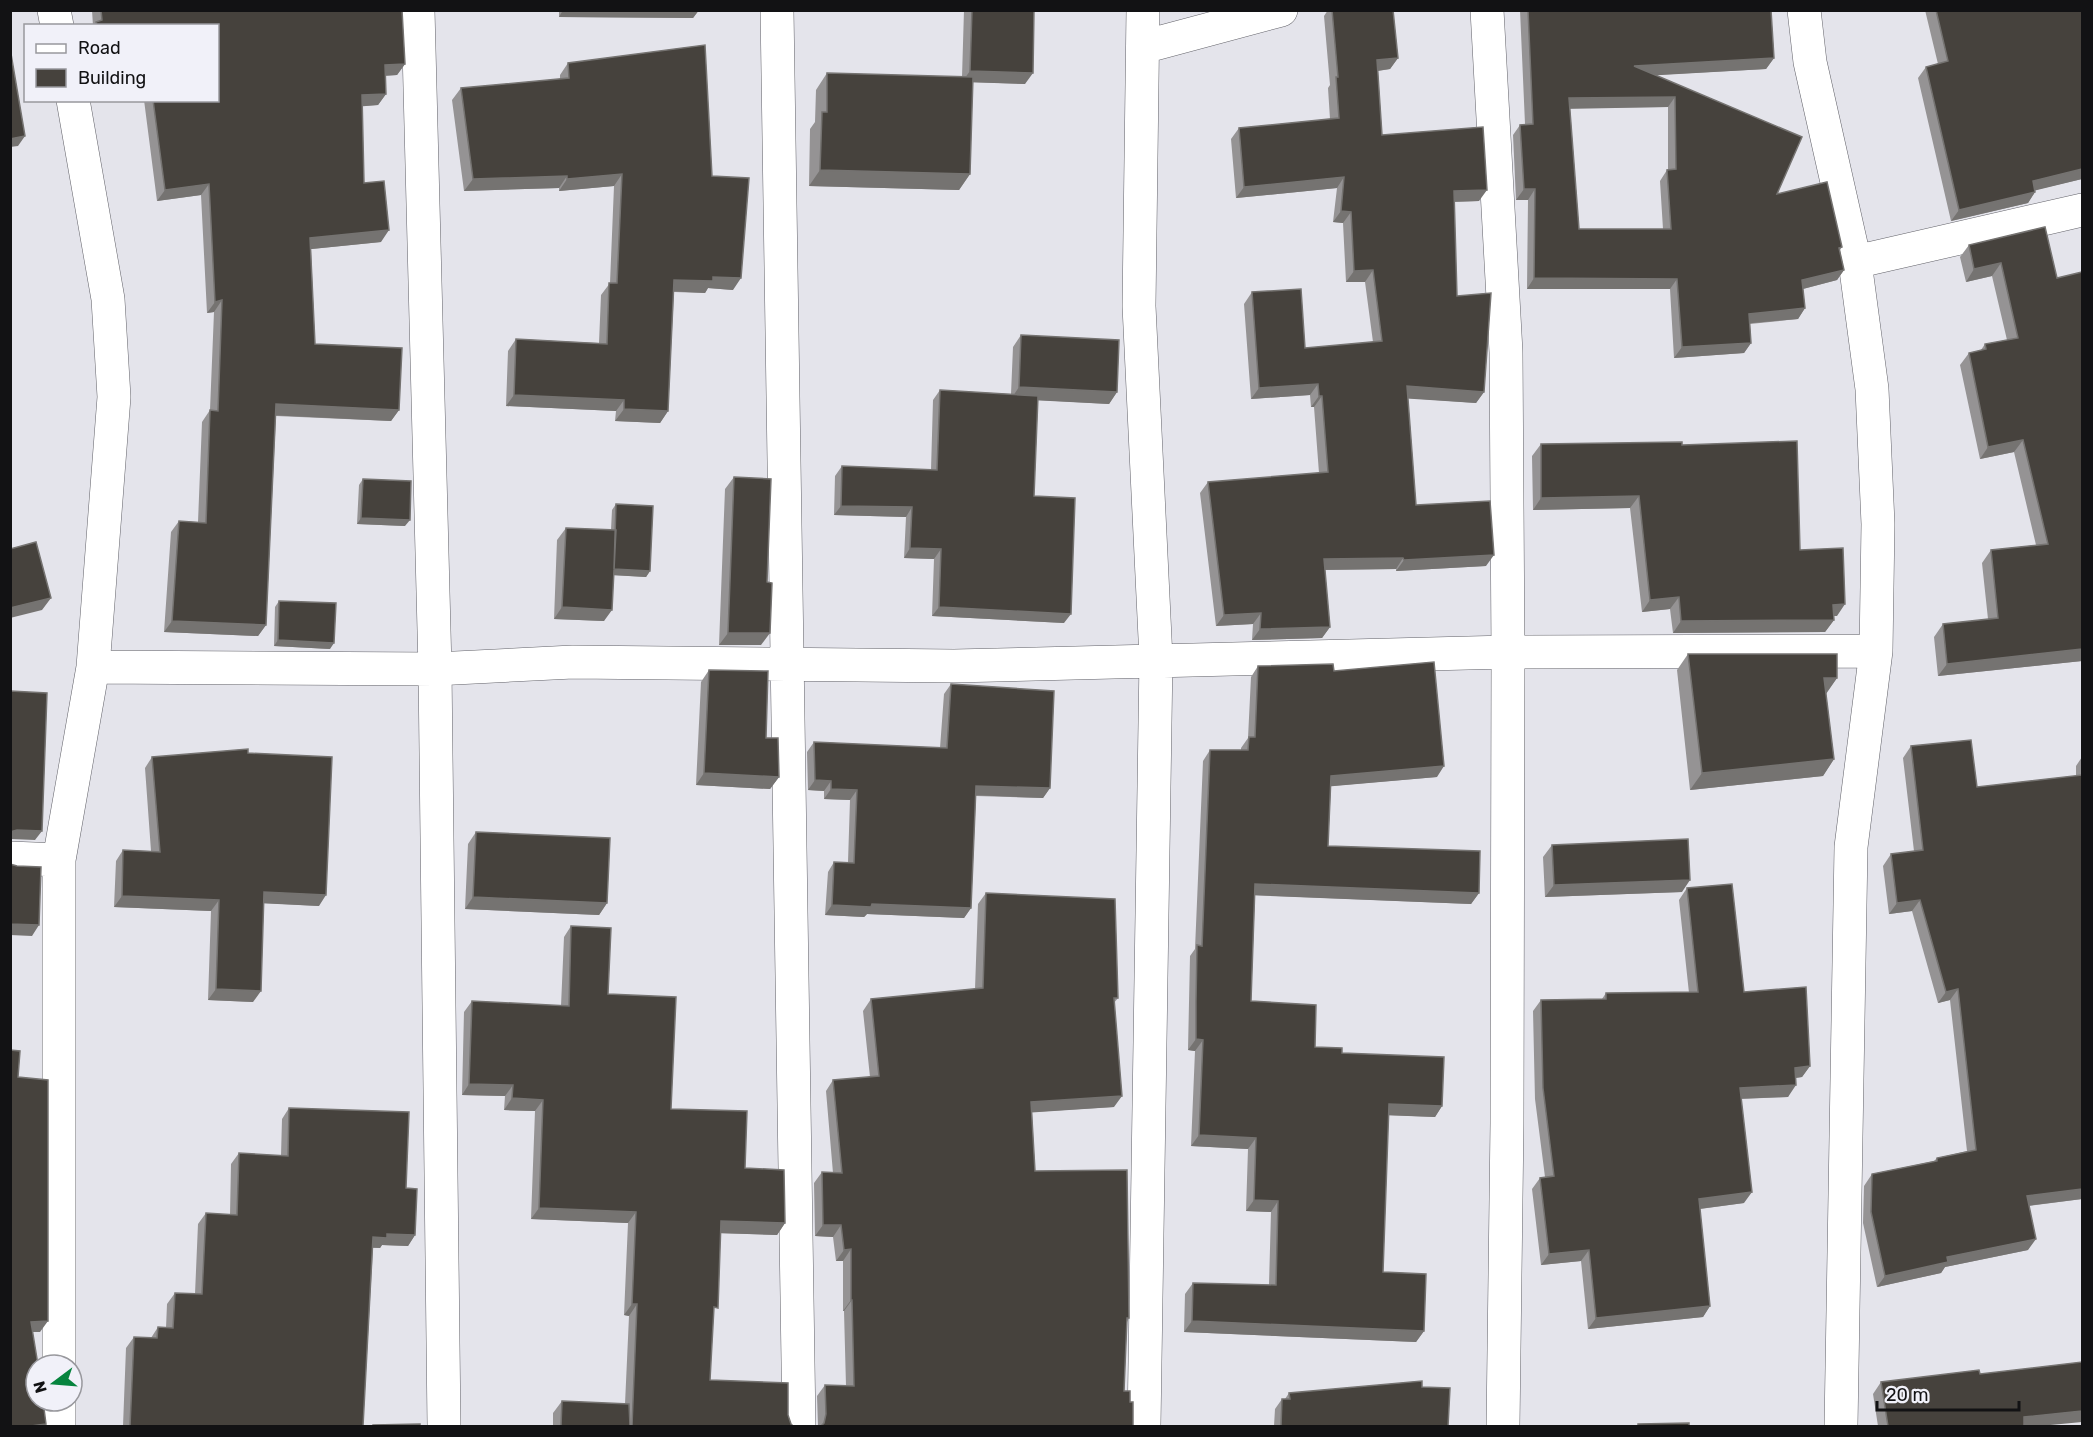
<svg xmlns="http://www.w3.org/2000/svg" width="2093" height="1437" font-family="Rubik,sans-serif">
  <rect width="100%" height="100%" fill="#e4e4eb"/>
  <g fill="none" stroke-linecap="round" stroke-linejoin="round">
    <!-- minor casing -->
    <g stroke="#626269" stroke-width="34">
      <path id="minor" d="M54 10 57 26
        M418 10 435 669 444 1426
        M777 10 799 1426
        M1143 10 1139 306 1156 659 1144 1426
        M1487 10 1506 352 1508 652 1507 1123 1503 1426
        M1804 10 1810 62 1855 262 1872 389 1878 524 1876 651 1851 847 1841 1426
        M1143 47 1281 10
        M1855 262 2082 210
        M93 667 435 669 573 662 954 666 1508 652 1876 651
        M10 858 59 860
        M59 1365V860L93 667 114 397 108 299 73 100
        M59 1401V1426"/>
    </g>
    <!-- minor -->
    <use href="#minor" stroke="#fff" stroke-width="33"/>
  </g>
  <!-- wall -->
  <path fill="#959394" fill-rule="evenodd" d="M92 10H402L405 64 397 75 385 76 386 94 378 105 362 106 364 183 381 242 311 249 315 344 399 410 391 421 276 416 266 625 258 636 164 632 171 532 179 521 198 522 202 422 210 410 214 312 207 313 201 195 157 201 144 100H218V26H93Z
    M559 10H699L693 18 559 17Z
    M964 10H1034L1025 84 972 82 970 174 959 190 809 186 810 129 815 122 816 90 827 73 962 77Z
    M1328 10H1393L1398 58 1390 69 1378 71 1382 135 1479 201 1454 202 1457 296 1484 392 1476 403 1408 398 1416 505 1486 566 1396 571V569L1325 570 1330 627 1322 638 1252 640 1253 624 1216 626 1200 493 1208 482 1319 473 1314 407H1311L1310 395 1251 399 1244 304 1252 292 1305 348 1373 342 1365 282H1346L1343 223 1333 222 1337 188 1236 198 1231 139 1239 128 1330 119 1328 88 1330 85 1324 16Z
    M1520 10H1771L1774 58 1766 69 1655 75 1777 194 1842 247 1840 250 1844 270 1837 280 1803 289 1805 308 1798 319 1750 324 1751 343 1744 353 1674 358 1670 289H1527L1528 200H1516L1513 135 1520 125 1525 124ZM1668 107V170H1667L1660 181 1663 229H1579L1570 108Z
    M1925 10H2082V179L2035 190V192L2028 203 1951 221 1918 78 1926 67 1938 64Z
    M568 63 712 176 733 290 708 288 705 293 674 292 668 411 660 423 615 421 616 411 506 406 508 351 516 339 599 343 601 295 610 283 614 186 559 191V188L464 191 452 100 461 88 560 79V75Z
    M2045 227 2082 661 1938 676 1934 637 1943 624 1988 619 1982 563 1991 550 2036 545 2014 452 1980 459 1960 365 1969 353 1981 350 1985 344 2007 340 1992 276 1966 282 1960 257 1969 245Z
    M1021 335 1117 392 1109 404 1038 400 1034 496 1064 623 932 616 934 559 904 558 906 517 834 515 835 476 842 466 931 470 933 400 940 390 1011 394 1013 347Z
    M1541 444 1682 445 1800 550 1837 616H1833L1834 620 1825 632 1673 633 1670 609 1642 612 1630 508 1533 510 1532 456Z
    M734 477 761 645H719L725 489Z
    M363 479 405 526 357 524 359 485Z
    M616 504 650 571 646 577 614 575 604 621 554 619 557 540 566 528 611 530 612 510Z
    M279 601 330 649 274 646 275 607Z
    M1688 654 1837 678 1826 693 1834 759 1823 776 1690 790 1677 670Z
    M1258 666 1334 671 1437 777 1331 786 1328 846 1479 893 1471 904 1255 895 1251 1001 1315 1047 1342 1053 1442 1106 1435 1117 1388 1115 1383 1272 1424 1331 1416 1342 1184 1332 1185 1294 1193 1283 1269 1285 1271 1212 1246 1211 1248 1149 1191 1146 1195 1051 1188 1050 1190 956 1195 949 1203 761 1210 750H1241V748L1248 738 1251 677Z
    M709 670 779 777 770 789 696 785 701 682Z
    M951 684 1050 788 1043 798 976 796 971 908 964 918 867 914 864 917 825 915 828 872 834 862H848L850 800 824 799V791L808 790 807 752 814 742 940 748 944 694Z
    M1911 746 1977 787 2076 776V766L2082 757V1199L2029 1206 2028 1250 1945 1267 1941 1273 1877 1287 1863 1223 1864 1186 1872 1174 1934 1161 1937 1158 1967 1151 1950 1000 1938 1003 1912 911 1889 914 1883 866 1891 854 1914 851 1903 758Z
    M248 753 319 906 264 903 253 1002 208 1000 211 911 114 907 116 861 123 850 151 851 145 768 152 757Z
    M476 832 607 903 599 915 465 909 468 844Z
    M1552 845 1682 892 1545 897 1543 857Z
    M1687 888 1744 992 1810 1066 1802 1077 1796 1078 1788 1097 1741 1099 1744 1203 1700 1209 1710 1306 1703 1317 1588 1329 1581 1261 1541 1265 1532 1189 1540 1178 1545 1177 1535 1099 1533 1011 1541 1000 1602 999 1606 993H1689L1679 900Z
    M986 893 1118 998 1114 1003V1107L1032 1112 1035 1171 1129 1318 1127 1322 1124 1391 1130 1402 1133 1426H818L817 1396 825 1385 846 1386 844 1311H843V1261H836L833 1237 815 1236 814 1183 822 1172 833 1173 826 1091 833 1080 870 1077 863 1011 871 999 975 989 978 904Z
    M571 926 671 1109 745 1168 785 1223 777 1235 721 1233 713 1314 710 1380 788 1415 791 1424 793 1426H553V1413L562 1401 625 1404 629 1316 624 1315 628 1223 531 1219 535 1111 504 1110 505 1096 462 1095 464 1012 472 1001 561 1006 564 937Z
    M289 1108 406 1188 415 1235 408 1246 382 1245 380 1248H373L363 1426H123L126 1348 134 1337 151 1338 158 1327 166 1328 167 1304 175 1293 195 1294 198 1224 206 1213 230 1215 231 1164 239 1153 281 1156 282 1119Z
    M1980 1374 2040 1426H1878L1873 1394 1881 1382Z
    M1422 1387 1448 1426H1274L1275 1409 1282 1399H1285L1289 1393Z"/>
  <!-- shaded-wall -->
  <path fill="#757371" d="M563 10H699L693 18 559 17Z
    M1398 58 1390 69 1369 72 1377 60Z
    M1774 58 1766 69 1626 77 1634 66Z
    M405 64 397 75 377 76 385 65Z
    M970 71 1033 73 1025 84 962 82Z
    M386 94 378 105 354 107 362 95Z
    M1675 97 1668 107 1562 109 1569 98Z
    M25 136 18 146 10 147V139Z
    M2082 169V179L2025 193 2033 181Z
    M820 170 970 174 959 190 809 186Z
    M622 174 614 186 559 191 567 179Z
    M567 176 559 188 464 191 473 179Z
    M1344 177 1337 188 1236 198 1244 187Z
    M209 184 201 195 157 201 165 190Z
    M1524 189H1535L1528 200H1516Z
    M1487 190 1479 201 1446 202 1454 191Z
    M2035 192 2028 203 1951 221 1959 210Z
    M1341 211 1351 212 1343 223 1333 222Z
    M389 230 381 242 302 250 310 238Z
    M2001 263 1992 276 1966 282 1974 269Z
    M1373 270 1365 282H1346L1354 271Z
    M1844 270 1837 280 1795 291 1802 280Z
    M713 277 741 278 733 290 708 288 705 293 666 291 674 280Z
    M1534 278 1677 279 1670 289H1527Z
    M222 300 214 312 207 313 215 302Z
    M1805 308 1798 319 1742 324 1749 314Z
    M1751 343 1744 353 1674 358 1682 347Z
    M1318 384 1310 395 1251 399 1259 388Z
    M1407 386 1484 392 1476 403 1399 398Z
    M1019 387 1117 392 1109 404 1011 399Z
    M514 395 624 400 616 411 506 406Z
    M1319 396H1322L1314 407H1311Z
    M276 404 399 410 391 421 268 415Z
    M624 409 668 411 660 423 615 421Z
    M2023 440 2014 452 1980 459 1988 447Z
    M1639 496 1630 508 1533 510 1541 498Z
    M841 506 912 507 906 517 834 515Z
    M361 518 410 520 405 526 357 524Z
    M910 548 941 549 934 559 904 558Z
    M1494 555 1486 566 1396 571 1404 560Z
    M1403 558 1396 569 1316 570 1324 559Z
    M614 569 650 571 646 577 610 575Z
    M1679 597 1670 609 1642 612 1650 600Z
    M51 598 42 610 10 618V608Z
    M1845 604 1837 616H1825L1833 605Z
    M562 607 612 610 604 621 554 619Z
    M939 607 1071 614 1064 623 932 616Z
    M1261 613 1253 624 1216 626 1224 615Z
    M1834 620 1825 632 1673 633 1681 621Z
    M172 621 266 625 258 636 164 632Z
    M1330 627 1322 638 1252 640 1260 629Z
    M728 633H770L761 645H719Z
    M278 640 334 643 330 649 274 646Z
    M2082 648V661L1938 676 1947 664Z
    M1824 678H1837L1826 694Z
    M1834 759 1823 776 1690 790 1702 773Z
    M1444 766 1437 777 1323 787 1331 776Z
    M704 773 779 777 770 789 696 785Z
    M815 780 831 781 824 791 808 790Z
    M976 786 1050 788 1043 798 970 795Z
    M831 789 857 790 850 800 824 799Z
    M17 830 42 831 35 840 11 839 10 832Z
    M1690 880 1682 892 1545 897 1554 885Z
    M1255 884 1479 893 1471 904 1247 895Z
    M264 892 326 895 319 906 257 903Z
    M122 896 219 900 211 911 114 907Z
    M473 897 607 903 599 915 465 909Z
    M1920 900 1912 911 1889 914 1897 903Z
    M872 904 971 908 964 918 867 914 864 917 825 915 832 905Z
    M10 924 39 925 32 936 10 935Z
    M216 989 261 991 253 1002 208 1000Z
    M1958 989 1950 1000 1938 1003 1946 992Z
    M1196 1039 1203 1040 1195 1051 1188 1050Z
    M1810 1066 1802 1077 1787 1079 1795 1068Z
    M469 1084 513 1085 505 1096 462 1095Z
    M1796 1085 1788 1097 1732 1099 1740 1088Z
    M1122 1096 1114 1107 1024 1113 1031 1102Z
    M512 1098 543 1100 535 1111 504 1110Z
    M1389 1104 1442 1106 1435 1117 1381 1115Z
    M1199 1135 1256 1138 1248 1149 1191 1146Z
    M2082 1189V1199L2019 1207 2027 1196Z
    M1752 1192 1744 1203 1691 1210 1699 1199Z
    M1254 1200 1278 1201 1271 1212 1246 1211Z
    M539 1208 636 1212 628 1223 531 1219Z
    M721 1221 785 1223 777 1235 713 1233Z
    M823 1225H841L833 1237 815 1236Z
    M387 1234 415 1235 408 1246 382 1245 380 1248 366 1247 373 1237Z
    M2036 1239 2028 1250 1945 1267 1941 1273 1877 1287 1885 1276 1947 1257Z
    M851 1249 843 1261H836L844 1250Z
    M1589 1250 1581 1261 1541 1265 1549 1254Z
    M851 1300H852L844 1311H843Z
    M632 1304H637L629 1316 624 1315Z
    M1710 1306 1703 1317 1588 1329 1596 1318Z
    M48 1321 40 1332H24L31 1322Z
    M1192 1321 1424 1331 1416 1342 1184 1332Z
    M2082 1411V1422L2040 1426H2018L2024 1417Z"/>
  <!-- building -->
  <path fill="#46423d" stroke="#757371" stroke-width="1.5" fill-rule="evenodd" d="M101 10H402L405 64 385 65 386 94 362 95 364 183 384 181 389 230 310 238 315 344 402 348 399 410 276 404 266 625 172 621 179 521 206 523 210 410 218 411 222 300 215 302 209 184 165 190 153 100H218V26H97L96 22 102 20Z
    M972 10H1034L1033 73 970 71Z
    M1332 10H1393L1398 58 1377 60 1382 135 1483 127 1487 190 1454 191 1457 296 1491 293 1484 392 1407 386 1416 505 1490 501 1494 555 1404 560 1403 558 1324 559 1330 627 1260 629 1261 613 1224 615 1208 482 1328 472 1322 396H1319L1318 384 1259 388 1252 292 1301 289 1305 348 1382 341 1373 270 1354 271 1351 212 1341 211 1344 177 1244 187 1239 128 1339 118 1336 77H1338Z
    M1528 10H1771L1774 58 1634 66 1802 137 1777 194 1827 182 1842 247 1839 248 1844 270 1802 280 1805 308 1749 314 1751 343 1682 347 1677 279 1534 278 1535 189H1524L1520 125 1533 124ZM1675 97 1676 169 1667 170 1671 229H1579L1569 98Z
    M1936 10H2082V169L2033 181 2035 192 1959 210 1926 67 1948 61Z
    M705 45 712 176 749 178 741 278 713 277V281L674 280 668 411 624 409V400L514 395 516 339 607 344 609 283H617L622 174 567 179V176L473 179 461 88 569 78 568 63Z
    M10 48 25 136 10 139Z
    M827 73 973 77 970 174 820 170 822 112H827Z
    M2045 227 2057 278 2082 272V649L1947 664 1943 624 1998 618 1991 550 2048 544 2023 440 1988 447 1969 353 1986 349 1985 344 2018 338 2001 263 1974 269 1969 245Z
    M1021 335 1119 340 1117 392 1019 387Z
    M940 390 1038 396 1034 496 1075 498 1071 614 939 607 941 549 910 548 912 507 841 506 842 466 937 470Z
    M1797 441 1800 550 1843 548 1845 604 1833 605 1834 620 1681 621 1679 597 1650 600 1639 496 1541 498V444L1682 442V445Z
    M734 477 771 479 767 582 772 583 770 633H728Z
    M363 479 411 481 410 520 361 518Z
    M616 504 653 506 650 571 614 569Z
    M566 528 616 530 612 610 562 607Z
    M36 542 51 598 10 608V549Z
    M279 601 336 603 334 643 278 640Z
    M1688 654H1837V678H1824L1834 759 1702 773Z
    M1434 662 1444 766 1331 776 1328 846 1480 851 1479 893 1255 884 1251 1001 1316 1005 1315 1047 1342 1048V1053L1444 1057 1442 1106 1389 1104 1383 1272 1426 1274 1424 1331 1192 1321 1193 1283 1276 1285 1278 1201 1254 1200 1256 1138 1199 1135 1203 1040 1196 1039V1002L1197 945 1202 946 1210 750H1248L1249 737H1255L1258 666 1333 664 1334 671Z
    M709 670 768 671 766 738H778L779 777 704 773Z
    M951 684 1054 691 1050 788 976 786 971 908 872 904 871 907 832 905 834 862 854 863 857 790 831 789V781L815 780 814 742 947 748Z
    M10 691 47 693 42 831 17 830 10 832Z
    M1971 740 1977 787 2082 775V1189L2027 1196 2036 1239 1947 1257 1948 1262 1885 1276 1871 1212 1872 1174 1937 1161V1158L1976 1150 1958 989 1946 992 1920 900 1897 903 1891 854 1923 850 1911 746Z
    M248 749V753L332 757 326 895 264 892 261 991 216 989 219 900 122 896 123 850 160 852 152 757Z
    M476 832 610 838 607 903 473 897Z
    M1688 839 1690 880 1554 885 1552 845Z
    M10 864 17 866 41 867 39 925 10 924Z
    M1732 884 1744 992 1806 987 1810 1066 1795 1068 1796 1085 1740 1088 1752 1192 1699 1199 1710 1306 1596 1318 1589 1250 1549 1254 1540 1178 1554 1176 1543 1088 1541 1000 1606 999V993L1698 992 1687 888Z
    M986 893 1115 899 1118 998H1114L1122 1096 1031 1102 1035 1171 1127 1170 1129 1318H1127L1124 1391H1130V1402H1133V1426H821L824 1423 826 1414 825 1385 854 1386 852 1300H851V1249L844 1250 841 1225H823L822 1172 842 1173 833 1080 879 1076 871 999 983 988Z
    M571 926 611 928 608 994 676 997 671 1109 747 1111 745 1168 784 1170 785 1223 721 1221 718 1308 714 1307 710 1380 788 1383V1415L791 1424 793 1426H632L637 1304H632L636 1212 539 1208 543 1100 512 1098 513 1085 469 1084 472 1001 569 1006Z
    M10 1050 20 1051 18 1077 48 1080V1321L31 1322 38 1365H36V1401H43L46 1424 31 1426H10Z
    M289 1108 409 1112 406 1188 417 1189 415 1235 387 1234V1238L373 1237 363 1426H130L134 1337 157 1338 158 1327 173 1328 175 1293 202 1294 206 1213 237 1215 239 1153 288 1156Z
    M2082 1362V1411L2024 1417V1426H1888L1881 1382 1979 1370 1980 1374Z
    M1422 1381V1387L1450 1388 1448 1426H1281L1282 1399H1290L1289 1393Z
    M562 1401 629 1404 630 1426H554H561Z
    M1689 1423V1426H1638V1424Z
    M420 1424V1426H373V1425Z"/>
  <!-- border -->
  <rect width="2093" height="1437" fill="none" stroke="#121214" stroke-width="24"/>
  <!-- legend -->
  <rect x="24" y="24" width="195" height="78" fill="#f1f1f9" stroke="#98989d" stroke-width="1.5"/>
  <rect x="36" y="44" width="30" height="9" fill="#ffffff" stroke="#98989d" stroke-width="1.5"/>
  <text x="78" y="54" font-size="18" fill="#121214">Road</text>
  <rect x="36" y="69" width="30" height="18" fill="#46423d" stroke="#98989d" stroke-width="1.5"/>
  <text x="78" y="84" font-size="18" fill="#121214">Building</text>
  <!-- north arrow -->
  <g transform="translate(54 1383) rotate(254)"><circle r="28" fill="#f1f1f9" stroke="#98989d" stroke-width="1.5"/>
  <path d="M0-4.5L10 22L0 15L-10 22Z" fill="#06843e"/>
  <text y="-9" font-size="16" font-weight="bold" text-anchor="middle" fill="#121214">N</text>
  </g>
  <!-- scale -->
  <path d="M1877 1401v9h142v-9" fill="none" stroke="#121214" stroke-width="3"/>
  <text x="1886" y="1401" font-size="18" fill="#121214" stroke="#f1f1f9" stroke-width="4.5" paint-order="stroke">20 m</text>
</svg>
